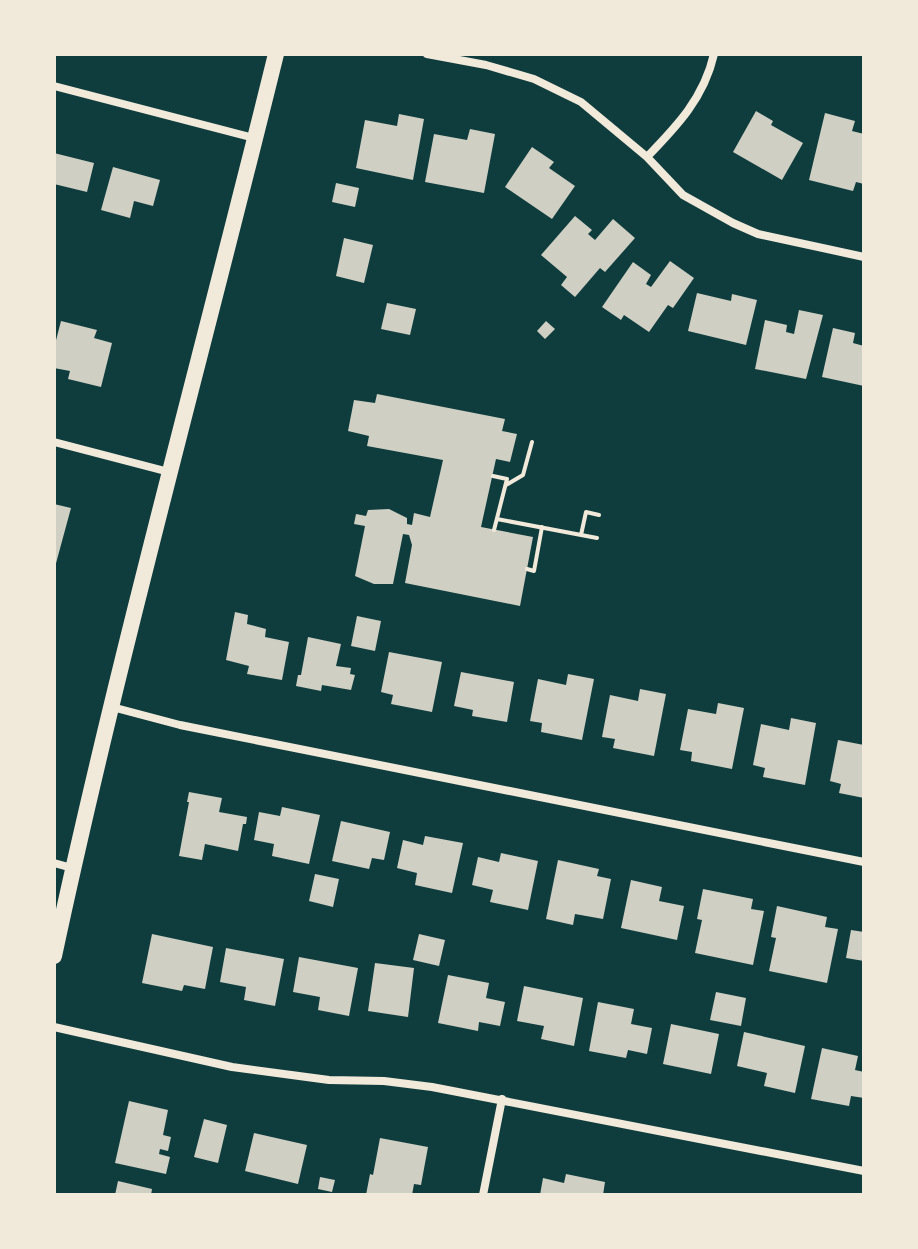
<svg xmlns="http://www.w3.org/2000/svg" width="918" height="1249" font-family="'PT Sans Narrow',sans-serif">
  <rect width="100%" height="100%" fill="#0f3d3e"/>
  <!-- building -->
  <path fill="#cfcfc3" d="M756 111 773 121 771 125 803 143 782 180 733 152Z
    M825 113 855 121 852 131 864 134V184L856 182 853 191 809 180Z
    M399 114 424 119 413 180 356 168 365 120 397 126Z
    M470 129 495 134 484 193 425 182 434 134 467 140Z
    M532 147 554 162 549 168 575 186 552 219 505 187Z
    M54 153 94 163 87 192 54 184Z
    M113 167 160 180 153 206 134 201 130 218 101 210Z
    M336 183 359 188 355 207 332 202Z
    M575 216 592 230 588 234 595 240 613 219 635 238 605 272 600 268 575 297 561 285 567 277 541 255Z
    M344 238 373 245 364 283 336 276Z
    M670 261 694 278 673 308 668 305 649 332 624 315 621 320 602 307 633 262 651 275 646 284 651 287Z
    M697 293 731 301 732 294 757 300 746 345 688 331Z
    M387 303 416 309 410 335 381 329Z
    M799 310 823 315 806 379 755 369 765 320 787 325 786 332 794 334Z
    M61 321 97 330 94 338 112 343 101 387 68 379 70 371 54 368V348Z
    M546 321 555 329 545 339 537 331Z
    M833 328 855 333 853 343 864 346V386L822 377Z
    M377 394 505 419 502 431 517 434 510 462 496 459 481 527 533 537 520 606 405 583 412 545 409 535 403 534 393 584H374L355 576 365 526 354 524 356 514 366 516 368 510 389 509 407 518V524L412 525 414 513 430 517 443 460 367 446 369 436 348 431 354 400 375 403Z
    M54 504 71 508 55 567H54Z
    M235 612 248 615 247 624 266 629 265 637 289 642 282 680 247 674 249 666 226 660Z
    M357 616 381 621 375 651 351 646Z
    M308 637 341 644 336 666 351 668 350 674 355 675 351 690 322 685 321 691 296 686 298 675H301Z
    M389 652 442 662 432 712 391 704 393 695 381 692Z
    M461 672 514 682 507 722 472 716 473 710 454 706Z
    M568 674 594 679 582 740 541 732 542 723 530 721 538 679 566 685Z
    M640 689 666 694 654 756 613 748 615 739 602 737 610 695 638 701Z
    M718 703 744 708 732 769 691 761 692 752 680 750 688 709 716 714Z
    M791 718 816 723 805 785 763 777 765 768 753 765 761 724 789 730Z
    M838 740 864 745V798L839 793 841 784 830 781Z
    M189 792 222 798 219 812 247 817 246 824H243L238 851 205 844 202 860 179 856 189 802H187Z
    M282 807 320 815 309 864 272 856 274 844 254 840 259 812 280 816Z
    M341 821 390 832 384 860 372 858 369 869 332 861Z
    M425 836 463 843 452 893 415 885 417 873 397 868 403 840 423 845Z
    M501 853 538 861 528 910 490 902 493 890 472 885 478 857 499 862Z
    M558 860 599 869 597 876 611 879 603 919 575 914 573 925 546 919Z
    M315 874 339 879 333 907 309 901Z
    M631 880 662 887 659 901 684 906 677 940 621 928Z
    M703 889 753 899 751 909 764 911 753 965 695 953 702 920 697 919Z
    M777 906 827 917 825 927 838 929 827 983 769 971 776 938 771 937Z
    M851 930 864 932V961L846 958Z
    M152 934 213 947 205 989 184 985 182 991 142 983Z
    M419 934 445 940 439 966 413 960Z
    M226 948 284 959 275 1006 244 1000 246 987 220 982Z
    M299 957 358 968 349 1016 318 1010 320 997 293 992Z
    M375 963 414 968 408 1017 368 1011Z
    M448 975 489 983 486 998 505 1002 500 1026 479 1022 478 1031 438 1023Z
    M524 986 583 998 574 1046 541 1039 544 1026 517 1021Z
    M716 992 746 998 741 1026 710 1020Z
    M598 1002 634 1009 631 1024 652 1028 647 1054 628 1050 626 1058 589 1051Z
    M671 1024 719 1034 711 1074 663 1064Z
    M744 1032 805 1046 795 1093 764 1086 767 1073 737 1066Z
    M822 1048 858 1056 855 1070 864 1072V1098L851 1096 849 1106 811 1099Z
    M129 1101 168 1110 163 1135 171 1137 168 1151 160 1149 159 1154 170 1157 166 1174 115 1163Z
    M204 1119 227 1125 218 1163 194 1157Z
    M254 1133 307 1145 298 1184 245 1171Z
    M380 1138 428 1147 421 1185 414 1184 412 1195H366L370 1174 373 1175Z
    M566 1174 605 1182 603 1195H540L543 1178 564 1183Z
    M320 1177 335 1180 332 1192 318 1189Z
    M118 1181 152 1189 151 1195H115Z"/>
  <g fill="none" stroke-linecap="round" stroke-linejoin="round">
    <!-- path -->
    <path stroke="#f1e9da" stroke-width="4" d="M493 476 507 479 494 530
      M506 485 523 475 532 442
      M497 519 597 538
      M581 535 586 512 599 515
      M527 569 534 571 542 527"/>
    <!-- minor -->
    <path stroke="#f1e9da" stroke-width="8" d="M427 54 486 65 534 79 581 102 647 157 683 195 733 223 758 234 864 257
      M54 86 254 138
      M647 157C677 126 704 98 714 54
      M54 442 169 472
      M112 707 180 725 864 862
      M54 863 72 868
      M54 1027 232 1067 329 1080 384 1081 432 1087 864 1171
      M483 1195 502 1099"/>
    <!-- secondary -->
    <path stroke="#f1e9da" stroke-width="16" d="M54 956C119 653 202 355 276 54"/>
  </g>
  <!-- border -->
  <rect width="918" height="1249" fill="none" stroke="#f1e9da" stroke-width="112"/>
</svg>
